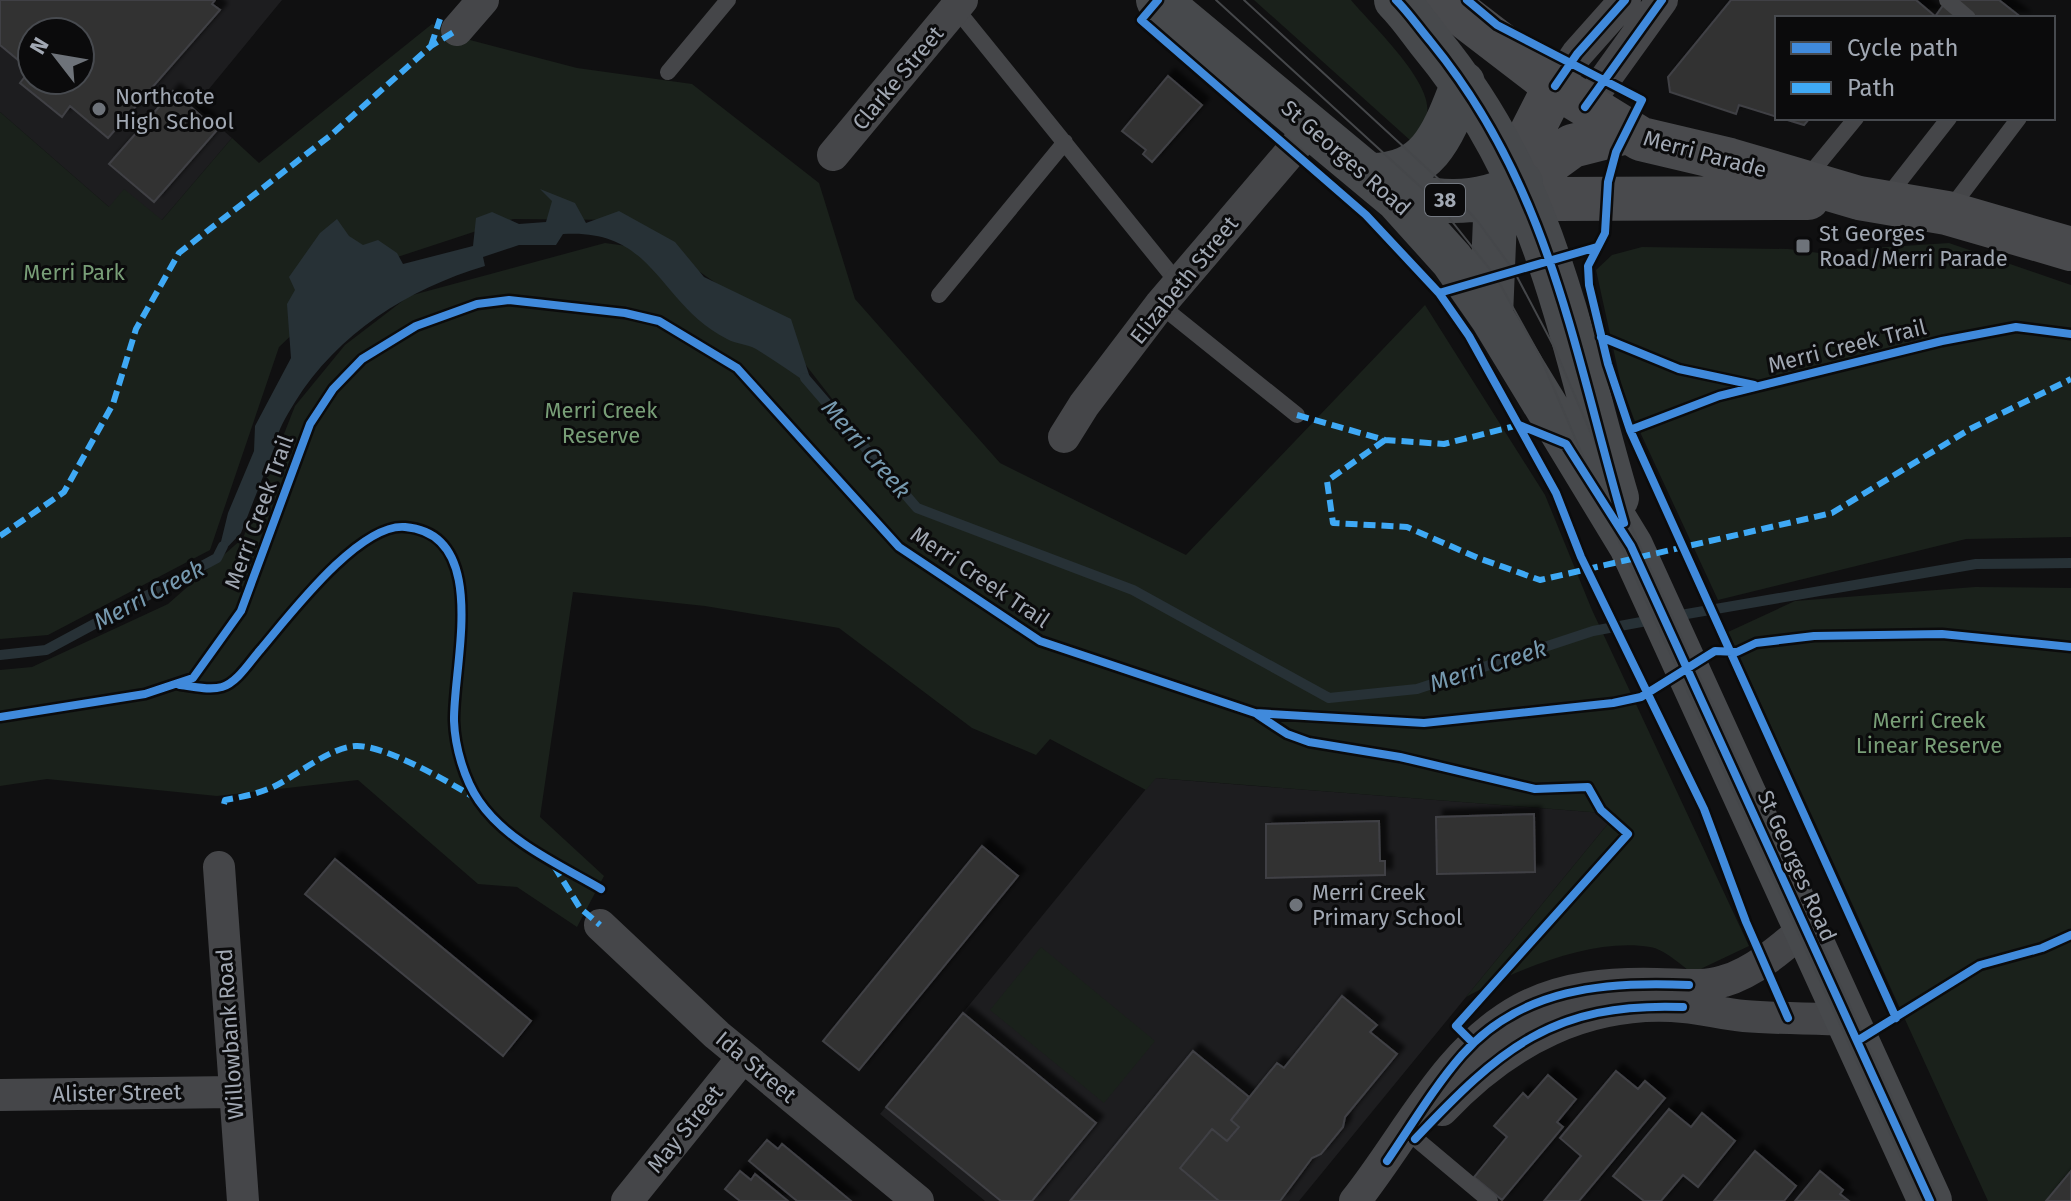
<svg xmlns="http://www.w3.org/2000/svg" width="2071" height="1201" font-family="'Fira Sans',sans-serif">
  <defs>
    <filter id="shadow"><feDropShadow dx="7" dy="-7" stdDeviation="2" flood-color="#0009"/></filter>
  </defs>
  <rect width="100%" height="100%" fill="#101011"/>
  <!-- built -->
  <path fill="#1d1d1f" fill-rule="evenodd" d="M0 0H282L195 106 232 138 162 220 109 207 0 112ZM32 32H80V80H32Z
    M1155 778 1616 814 1299 1201H985L880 1114Z"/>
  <!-- green -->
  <path fill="#1a211b" d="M1254 0H1351C1371 24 1433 82 1427 113 1425 123 1417 133 1411 141Z
    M432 24 470 40 577 68 692 84 819 183 855 299 1000 463 1186 555 1425 305 1545 495 1592 610 1749 946 1692 973C1681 965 1664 949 1650 947 1594 937 1515 970 1466 997L1616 814 1156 778 1146 790 1050 739 1036 755 972 728 839 628 705 606 573 592 540 817 604 876 577 927 517 887 478 884 358 780 217 796 47 779 0 786V670L32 667 168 604 243 538 295 406 345 345 409 296 605 243 656 250 760 325 902 489 774 324 626 220 513 219 361 269 279 347 210 550 48 635 0 639V112L109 207 124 189 162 220 232 138 259 163Z
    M1949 243 2071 285V537L1966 539 1718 600 1634 419 1621 384 1596 270 1612 255 1642 247 1788 249 1859 258 1862 255 1856 249Z
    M1975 587 2071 588V1171L2046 1201H1988L1728 632 1795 601Z
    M1041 947 1155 1041 1104 1103 990 1010Z"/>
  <!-- water -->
  <path fill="#273136" d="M540 189 575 203 586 223 619 211 675 242 704 277 791 319 813 387C794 374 775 361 756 349 747 344 736 344 727 339 657 303 656 228 563 234L556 245H519L483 257 485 266C408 289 338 333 295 402 286 417 278 429 275 446L241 533 217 558 228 513 254 451 255 426 291 358 287 304 295 290 289 277 320 233 337 219 349 236 363 245 378 240 397 253 403 264 473 246 476 218 492 212 519 224 546 222 552 201Z"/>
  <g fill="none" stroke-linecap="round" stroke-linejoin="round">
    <!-- stream -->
    <path stroke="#273136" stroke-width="10" d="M805 378 917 508 1133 590 1329 698 1417 689 1593 631 1652 620
      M1675 616 1976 564 2071 563
      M0 655 46 650 217 558 223 546"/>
  </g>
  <!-- building -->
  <path fill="#313133" stroke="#404145" stroke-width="2" fill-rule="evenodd" filter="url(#shadow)" d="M0 0H215L212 4 220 10 108 138 70 106 62 117 20 83 30 70 0 45ZM32 32H80V80H32Z
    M1731 0H1916L1935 16 1777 18V117L1739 105 1736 114 1670 92 1668 77Z
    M1947 0H1999L2022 18H1934Z
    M1168 76 1202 105 1152 162 1143 154 1146 150 1122 131Z
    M173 91 217 130 154 202 109 164Z
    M1781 118H1810L1804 125Z
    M1534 814 1535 872 1437 874 1436 817Z
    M1379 821 1380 861H1385V875L1266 878V824Z
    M982 846 1018 876 859 1070 823 1041Z
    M335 859 531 1021 503 1056 305 894Z
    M1342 996 1377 1025 1370 1032 1397 1054 1345 1117 1343 1127 1321 1154 1312 1158 1280 1201H1219L1180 1168 1212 1129 1227 1141 1239 1127 1231 1120 1277 1063 1284 1068Z
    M963 1013 1096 1123 1032 1201H1001L886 1107Z
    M1193 1051 1249 1097 1231 1120 1239 1127 1227 1141 1212 1129 1180 1168 1219 1201H1070Z
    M1616 1071 1638 1089 1645 1081 1665 1098 1579 1201H1544L1581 1156 1560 1138Z
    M1548 1075 1576 1099 1557 1122 1563 1127 1502 1200 1474 1177 1507 1137 1494 1126 1523 1093 1528 1098Z
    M1669 1109 1691 1127 1702 1113 1735 1141 1698 1187 1683 1175 1661 1201H1644L1613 1176Z
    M767 1140 778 1149 782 1144 851 1201H797L749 1161Z
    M1755 1151 1796 1186 1784 1201H1714Z
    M740 1171 751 1180 755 1174 788 1201H740L725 1189Z
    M1820 1171 1843 1190 1840 1194 1849 1201H1795Z
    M2071 1171V1201H2046Z"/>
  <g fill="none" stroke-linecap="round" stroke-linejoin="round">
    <!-- service -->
    <path stroke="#454649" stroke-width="16" d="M1947 0 1968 18
      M953 5 1178 283
      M668 72 728 0
      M1805 180 1856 118
      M1887 197 1949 118
      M1950 209 2019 118
      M939 295 1065 142
      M1160 305 1297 415
      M1415 1138 1490 1201"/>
    <!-- minor -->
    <path stroke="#454649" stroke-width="32" d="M457 30 483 0
      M1555 86 1577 54 1625 0
      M1585 107 1662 0
      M833 155 962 0
      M1064 437 1084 405 1160 305 1311 128
      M219 867 243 1201
      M600 925 717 1035 918 1201
      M0 1095 234 1092
      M1442 1110C1506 1042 1587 998 1684 1007 1704 1009 1724 1014 1744 1016 1778 1019 1813 1018 1847 1020
      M627 1201 743 1057
      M1355 1201C1407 1136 1446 1050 1521 1009 1564 986 1610 983 1657 984 1679 984 1702 988 1724 981 1753 973 1782 948 1805 928"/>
    <!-- secondary -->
    <path stroke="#494a4d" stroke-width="44" d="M1443 0 1555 86 1641 139 1730 160 1859 198 1947 213 2071 249
      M1521 183 1538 194 1558 199 1808 198
      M1521 183 1572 146 1627 132
      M1521 183 1523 149 1555 86"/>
    <!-- trunk -->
    <path stroke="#47494c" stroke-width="44" d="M1158 0 1397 199 1452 260 1493 319 1631 546 1930 1201
      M1396 0C1409 13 1419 28 1430 42 1547 183 1567 328 1617 498
      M1371 175C1431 175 1444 131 1463 83
      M1383 183C1425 206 1479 208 1521 183
      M1491 316 1495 219 1502 204 1521 183"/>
    <!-- tram -->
    <path stroke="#45474a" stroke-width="2" d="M1216 0 1435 200 1496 277 1540 356 1623 550 1921 1201
      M1244 0 1443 183 1479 223 1514 271 1553 345 1637 540 1939 1201"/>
    <!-- quiet -->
    <path stroke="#3fa9f5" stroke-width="6" stroke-dasharray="12 6" stroke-linecap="butt" d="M431 46 440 19
      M1297 415 1385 440 1444 444 1519 425
      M1385 440 1327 481 1333 523 1407 527 1478 558 1540 580 1832 513 1970 429 2071 379
      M0 536 64 492 113 404 136 329 179 253 331 135 431 46 457 30
      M224 804 225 800C242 797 257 794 273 787 296 776 330 747 356 746 385 745 449 782 475 798
      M554 866 580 908 600 925"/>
    <!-- cycleway casing -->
    <g stroke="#0b0b0c" stroke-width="13">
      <path id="cycleway" d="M1158 0 1141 20 1366 215 1439 293 1469 336 1556 493 1581 557 1704 809 1746 922 1788 1018
        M1396 0C1409 13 1419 28 1431 42 1550 187 1573 348 1624 523
        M1467 0 1497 25 1642 100 1616 152 1608 182 1605 233 1588 266 1589 285 1608 364 1630 430
        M1555 86 1577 54 1625 0
        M1585 107 1662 0
        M1439 293 1597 247
        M1601 337 1679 369 1754 385
        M1519 425 1566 444 1631 546 1930 1201
        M180 685C192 686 209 691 222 687 238 682 250 661 261 649 289 616 359 523 405 527 491 534 453 665 454 721 455 747 464 779 479 801 507 842 560 865 601 889
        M1258 715 1287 734 1309 742 1400 757 1535 789 1588 787 1601 810 1628 834 1456 1026 1473 1043
        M0 717 145 694 193 678 241 611 310 424 333 389 362 359 416 326 477 304 509 300 625 313 659 321 737 368 899 547 1040 641 1255 713 1424 723 1613 703 1641 697 1715 651 1737 652 1756 643 1814 636 1942 634 2071 647
        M1896 1018 1630 430 1719 396 1942 341 2016 327 2071 334
        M1857 1041 1980 965 2042 948 2071 935
        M1415 1139C1500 1049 1552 1002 1683 1007
        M1387 1161C1411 1126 1434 1087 1462 1055 1521 988 1605 981 1689 985"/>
    </g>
    <!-- cycleway -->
    <use href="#cycleway" stroke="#408adc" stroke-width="8"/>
  </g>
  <!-- markers -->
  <g fill="#6e737a" stroke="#0b0b0c" stroke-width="3">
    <circle cx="99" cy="109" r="8"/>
    <rect x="1795" y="238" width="16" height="16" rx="4"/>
    <circle cx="1296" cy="905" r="8"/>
  </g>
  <g text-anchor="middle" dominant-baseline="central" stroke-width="6" stroke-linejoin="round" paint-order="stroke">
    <!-- shield labels -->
    <rect fill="#0b0b0c" stroke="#747981" stroke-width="2" x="1425" y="184" width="40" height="32" rx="6"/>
    <g font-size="20" font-weight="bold" fill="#a1a8b3">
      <text x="1445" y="200">38</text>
    </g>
    <!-- street labels -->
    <g font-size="22" fill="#a1a8b3" stroke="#0b0b0c">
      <text transform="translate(898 78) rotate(-50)">Clarke Street</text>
      <text transform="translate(1705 154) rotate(15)">Merri Parade</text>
      <text transform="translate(1346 158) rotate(41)">St Georges Road</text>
      <text transform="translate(1184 280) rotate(-51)">Elizabeth Street</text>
      <text transform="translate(1847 346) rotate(-14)">Merri Creek Trail</text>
      <text transform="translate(259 512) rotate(-70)">Merri Creek Trail</text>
      <text transform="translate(980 577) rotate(34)">Merri Creek Trail</text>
      <text transform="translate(1797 866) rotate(66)">St Georges Road</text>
      <text transform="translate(230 1034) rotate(-94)">Willowbank Road</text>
      <text transform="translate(756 1067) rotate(40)">Ida Street</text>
      <text transform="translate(117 1093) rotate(-1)">Alister Street</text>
      <text transform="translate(685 1129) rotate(-51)">May Street</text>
    </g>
    <!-- poi labels -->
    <g font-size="22" fill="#a1a8b3" stroke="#0b0b0c" text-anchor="start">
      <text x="115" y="96">Northcote<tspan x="115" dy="25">High School</tspan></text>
      <text x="1819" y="233">St Georges<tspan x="1819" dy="25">Road/Merri Parade</tspan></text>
      <text x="1312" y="892">Merri Creek<tspan x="1312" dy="25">Primary School</tspan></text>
    </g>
    <!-- park labels -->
    <g font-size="22" fill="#789e77" stroke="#0b0b0c">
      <text x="74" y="272">Merri Park</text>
      <text x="601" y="410">Merri Creek<tspan x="601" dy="25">Reserve</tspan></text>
      <text x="1929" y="720">Merri Creek<tspan x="1929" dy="25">Linear Reserve</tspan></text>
    </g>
    <!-- water labels -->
    <g font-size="24" font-style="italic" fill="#7699af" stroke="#0b0b0c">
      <text transform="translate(866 449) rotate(49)">Merri Creek</text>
      <text transform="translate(149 595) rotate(-28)">Merri Creek</text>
      <text transform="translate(1488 666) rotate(-18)">Merri Creek</text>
    </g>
  </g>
  <!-- legend -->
  <rect x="1775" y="16" width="280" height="104" fill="#0b0b0c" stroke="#474a4f" stroke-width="2"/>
  <rect x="1791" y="42" width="40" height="12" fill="#408adc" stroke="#474a4f" stroke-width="2"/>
  <text x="1847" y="56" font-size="24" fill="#a1a8b3">Cycle path</text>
  <rect x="1791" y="82" width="40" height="12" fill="#3fa9f5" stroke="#474a4f" stroke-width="2"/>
  <text x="1847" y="96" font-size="24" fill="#a1a8b3">Path</text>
  <!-- north arrow -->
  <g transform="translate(56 56) rotate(301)"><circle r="38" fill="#0b0b0c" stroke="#474a4f" stroke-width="2"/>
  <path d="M0-6L14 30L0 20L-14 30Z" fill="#6e737a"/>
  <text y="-12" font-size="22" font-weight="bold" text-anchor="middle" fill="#a1a8b3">N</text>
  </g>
</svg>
